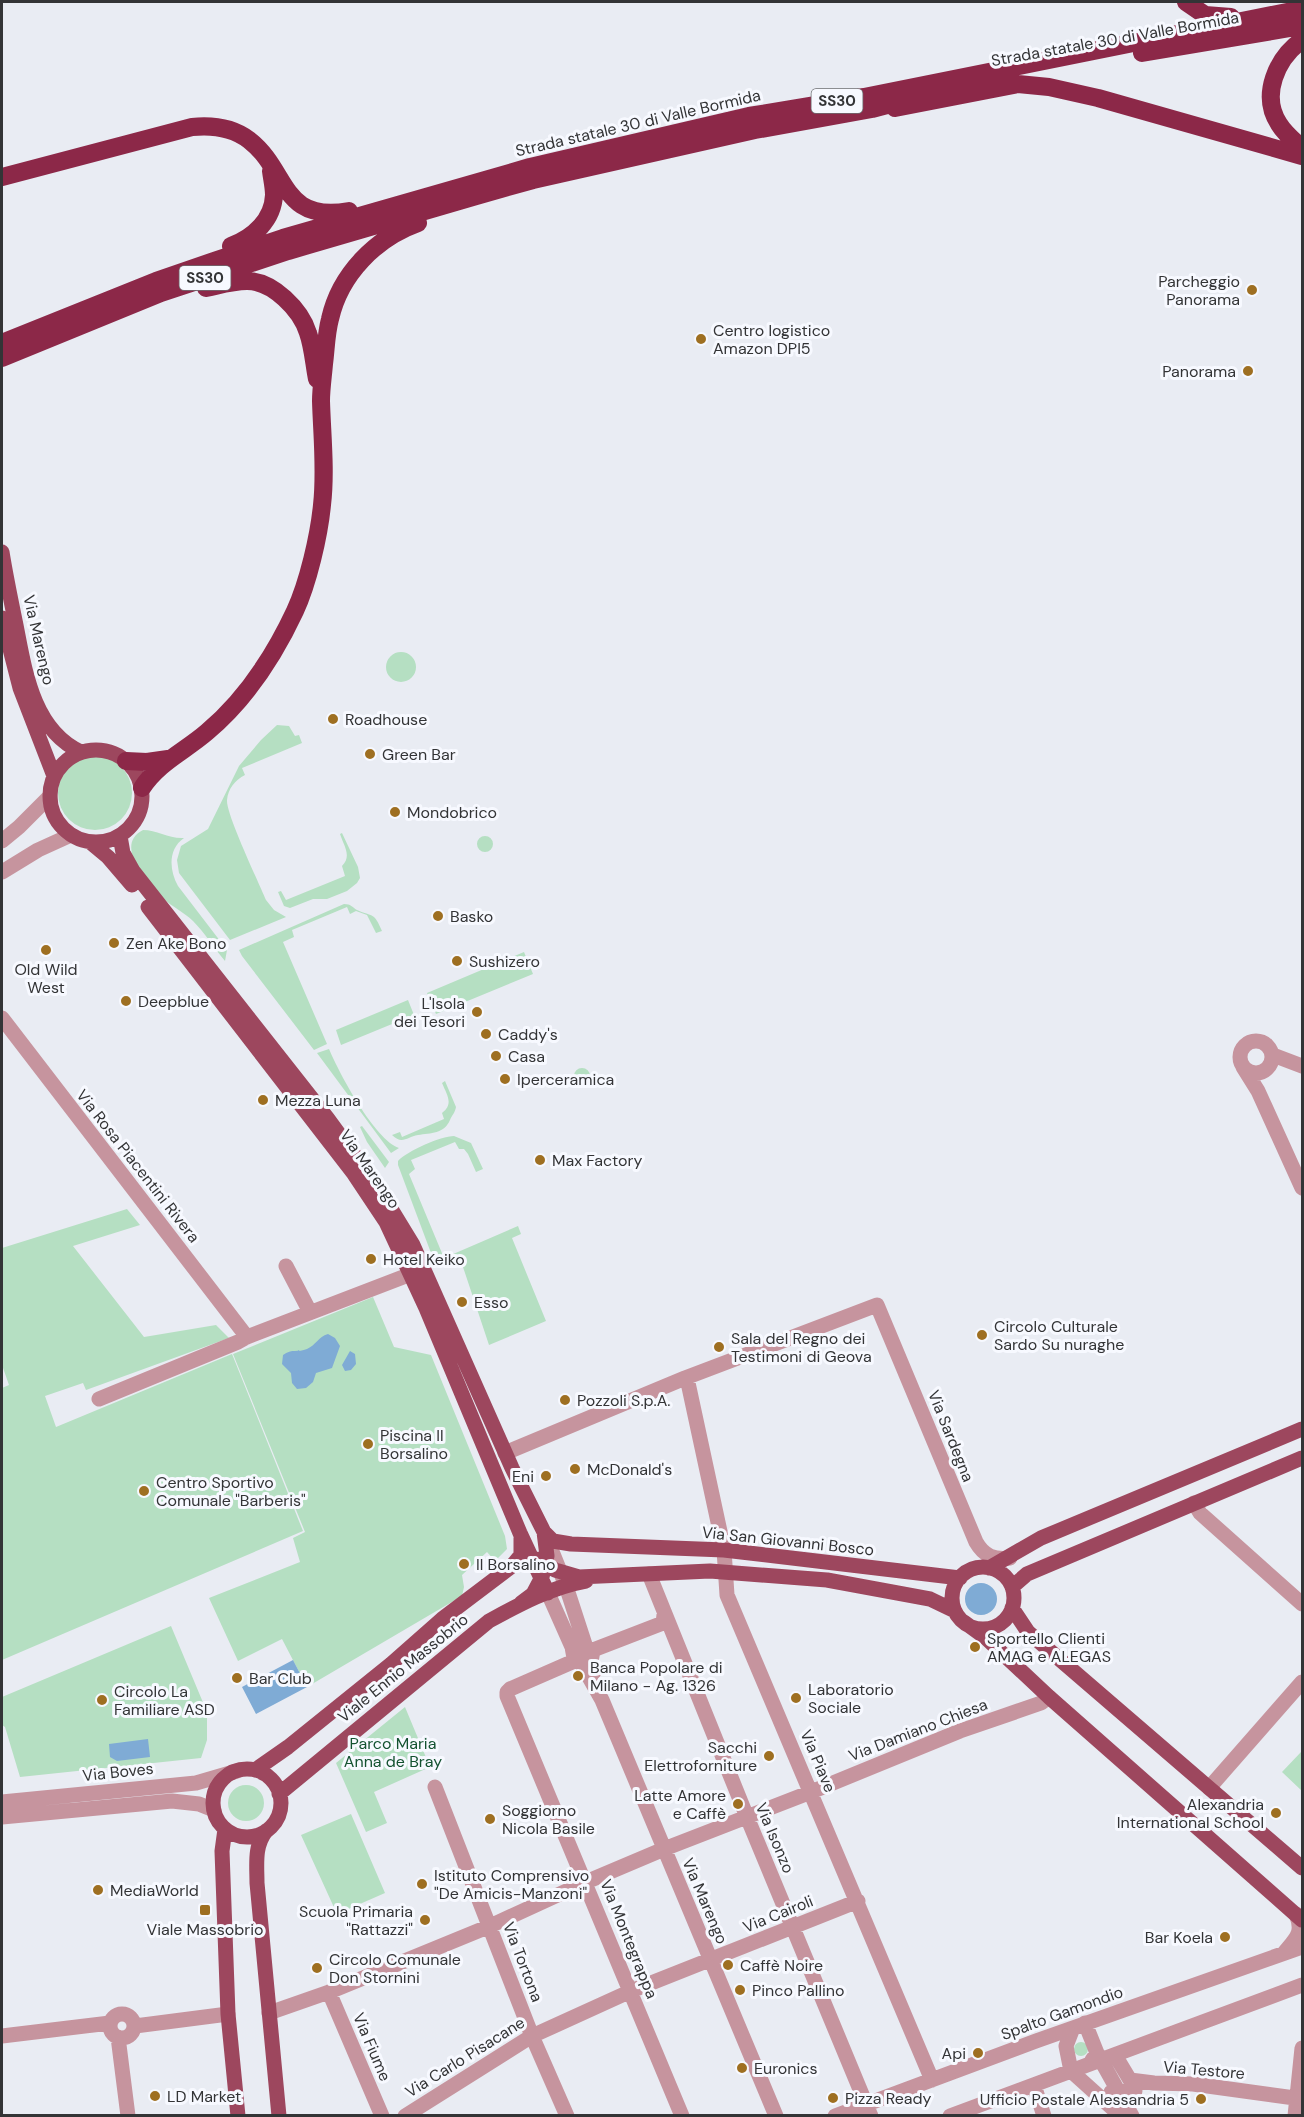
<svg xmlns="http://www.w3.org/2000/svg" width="1304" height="2117" font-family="'DM Sans',sans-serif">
  <rect width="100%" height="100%" fill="#e9ecf3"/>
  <!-- green -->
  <path fill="#b5dfc2" d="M386 667a15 15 0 1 1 30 0a15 15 0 1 1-30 0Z
    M277 725 289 726 295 736 299 735 302 743 242 768 245 775C235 780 228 789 227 800 226 814 259 883 266 900L274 910 286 917 230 940 179 873 177 860 181 846 208 829 239 766 261 740Z
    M58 793a37 37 0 1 1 74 0a37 37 0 1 1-74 0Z
    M143 830C157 830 169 839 184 838 168 849 169 870 178 886L227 950 225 961C214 948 205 933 193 921 184 912 172 907 163 898 148 884 113 845 143 830Z
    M342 833 358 867 360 878 357 883 347 891 327 899H313L290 908 284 906 278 892 281 891 286 900 345 876 342 866C352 856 344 846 340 834Z
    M477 844a8 8 0 1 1 16 0a8 8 0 1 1-16 0Z
    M344 904C351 904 352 907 357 910 373 917 374 912 382 931L376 933 367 915 356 911 350 914 347 907 292 930 294 937 283 942 327 1044 314 1050 242 956 239 950Z
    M524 952 533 974 436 1014 427 993Z
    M408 1000 414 1015 341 1045 336 1030Z
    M329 1049C339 1073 375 1140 399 1148L391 1153 317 1053Z
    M574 1076a8 8 0 1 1 16 0a8 8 0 1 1-16 0Z
    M445 1081 456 1107C455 1113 452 1115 450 1120 444 1134 431 1133 418 1135 407 1137 402 1145 392 1135L400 1132 402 1137 444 1119 442 1113C454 1104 447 1095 442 1083Z
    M362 1126 389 1162 385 1168 367 1142 360 1127Z
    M454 1136 471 1143 483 1169 476 1172 468 1154 464 1149H459L455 1142 411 1160 415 1169 409 1174 444 1258 518 1226 521 1234 512 1238 546 1321 489 1345 461 1261 444 1267 434 1261 398 1165V1161C407 1151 441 1136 454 1136Z
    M127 1209 140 1225 73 1246 144 1337 216 1325 229 1338 86 1390 83 1383 45 1396 56 1427 232 1354 303 1531 2 1660V1388L9 1385 2 1365V1248Z
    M373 1297 394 1347 431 1355 505 1536 507 1549 495 1561 487 1552 462 1575 464 1587 462 1596 307 1687 282 1639 238 1661 209 1598 300 1562 293 1538 305 1532 233 1354Z
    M171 1626 207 1712V1740L201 1758 20 1777 5 1727 2 1725V1697Z
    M405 1707 430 1767 374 1792 387 1823 366 1832 336 1763Z
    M1301 1752 1302 1754V1791L1282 1772Z
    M228 1803a18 18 0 1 1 36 0a18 18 0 1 1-36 0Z
    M351 1814 385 1893 337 1914 301 1835Z
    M1074 2049a7 7 0 1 1 14 0a7 7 0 1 1-14 0Z"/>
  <!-- water -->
  <path fill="#7fabd5" d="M328 1334 335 1338 340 1346 332 1368 316 1373 313 1382 306 1388 297 1389 292 1383 291 1373 282 1364 283 1355C292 1348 298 1353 307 1349 316 1345 318 1337 328 1334Z
    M350 1351 355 1354 356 1364 351 1370 345 1371 342 1365Z
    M965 1599a16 16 0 1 1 32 0a16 16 0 1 1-32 0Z
    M293 1660 307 1687 256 1714 242 1687Z
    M148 1739 150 1757 117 1761 110 1757 109 1744Z"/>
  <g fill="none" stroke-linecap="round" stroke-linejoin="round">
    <!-- minor -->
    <path stroke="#c6949e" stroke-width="15" d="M2 841 19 827 50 796
      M2 872 38 850 71 835
      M2 1018 247 1337
      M1240 1057a16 16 0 1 1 32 0a16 16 0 1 1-32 0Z
      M1273 1055 1302 1066
      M1243 1067 1258 1091 1302 1188
      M286 1266 310 1312
      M687 1378 724 1550 727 1595 932 2080
      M99 1399 238 1342 247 1337 411 1274
      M505 1453 685 1378 877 1305 976 1542C984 1556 994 1560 1010 1558
      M1194 1503 1200 1513 1302 1604
      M547 1539 566 1586 594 1672
      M649 1574 747 1817 871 2116
      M548 1593 572 1647 602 1700 776 2116
      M572 1647 574 1658 572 1662 510 1689 507 1692V1696L682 2116
      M591 1662 593 1650 663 1623 664 1615
      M435 1787 532 2036 567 2116
      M1209 1788 1302 1682
      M2 1802 196 1783 237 1771
      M2 1817 172 1801 199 1804 214 1810
      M1284 1953C1296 1938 1304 1933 1296 1914
      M329 1992 382 2116
      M269 2013 329 1992 490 1926 586 1882 664 1849 811 1792 960 1731 1041 1703 1049 1697
      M110 2026a12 12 0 1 1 24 0a12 12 0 1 1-24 0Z
      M1085 2023 1097 2053 1092 2060
      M135 2026 228 2014
      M1073 2028 1066 2046 1071 2071 1121 2116
      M2 2036 110 2023
      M118 2037 128 2116
      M1097 2053 1132 2116
      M1115 2055 1130 2080 1154 2083 1193 2084 1302 2099
      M1034 2085 1044 2116
      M1111 2092 1135 2091
      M405 2116 532 2036 631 1991 858 1901
      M835 2116 1036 2041 1302 1947
      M950 2116 1302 1985
      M1295 2116 1302 2048"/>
    <!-- major -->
    <path stroke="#9d475e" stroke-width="15" d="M2 552C6 577 11 601 16 625 25 671 33 730 81 752
      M2 618 20 688 54 776
      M50 796a46 46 0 1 1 92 0a46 46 0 1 1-92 0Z
      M120 836 123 853 133 871 328 1119 377 1186 413 1245 512 1468 544 1532 547 1556 542 1577 533 1594 521 1603
      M90 842 108 857 132 885
      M148 907 354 1174 386 1222 426 1308 520 1533 548 1593
      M544 1532 553 1541 571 1544 724 1550 960 1578
      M539 1559 555 1570 579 1577 710 1571 827 1580 930 1599 955 1611
      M952 1598a31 31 0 1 1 62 0a31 31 0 1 1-62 0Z
      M989 1568 1041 1538 1302 1429
      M1012 1587 1027 1574 1302 1458
      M1012 1608 1028 1632 1302 1868
      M964 1622 986 1638 1049 1697 1302 1920
      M213 1803a34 34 0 1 1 68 0a34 34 0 1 1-68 0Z
      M255 1770 288 1747 391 1664 442 1619 512 1566 521 1555V1538
      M279 1794 489 1621C520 1604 552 1587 586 1581
      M225 1829 222 1851 228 2014 238 2116
      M266 1831C254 1846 257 1865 257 1883L279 2116"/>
    <!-- highway -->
    <path stroke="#8c2848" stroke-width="18" d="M1186 2 1205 15 1231 17
      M1302 40C1277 58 1260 95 1279 124 1285 134 1294 141 1302 148
      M1142 53 1302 26
      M895 108 1018 84 1049 87 1098 98 1302 156
      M2 177 192 127C212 125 232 127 249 140 289 171 280 223 349 211
      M231 246C253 238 273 220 274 195 274 187 272 179 271 171
      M206 288C220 285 233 281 247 281 273 281 301 310 308 333 313 347 314 364 317 379
      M2 343 156 281 214 261 283 238 530 167 749 116 864 97 1302 9
      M2 358 161 293 288 251 476 196 533 180 755 130 872 109 906 100
      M126 761 147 762 168 759
      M142 788C158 763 185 751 207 732 245 700 274 656 295 611 308 583 319 536 322 505 326 471 322 435 321 401 321 389 323 376 324 364 326 349 326 334 330 319 340 274 376 238 418 223"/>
  </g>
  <!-- markers -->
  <g fill="#9e6f21" stroke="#f7f9ff" stroke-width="2">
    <circle cx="1252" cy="290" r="6"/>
    <circle cx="701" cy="339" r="6"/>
    <circle cx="1248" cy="371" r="6"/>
    <circle cx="333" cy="719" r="6"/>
    <circle cx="370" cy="754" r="6"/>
    <circle cx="395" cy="812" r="6"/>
    <circle cx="438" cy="916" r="6"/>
    <circle cx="114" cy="943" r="6"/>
    <circle cx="46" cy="950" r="6"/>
    <circle cx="457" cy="961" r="6"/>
    <circle cx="126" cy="1001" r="6"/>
    <circle cx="477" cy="1012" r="6"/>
    <circle cx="486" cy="1034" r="6"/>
    <circle cx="496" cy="1056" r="6"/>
    <circle cx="505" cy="1079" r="6"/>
    <circle cx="263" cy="1100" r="6"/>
    <circle cx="540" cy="1160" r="6"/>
    <circle cx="371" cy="1259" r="6"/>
    <circle cx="462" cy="1302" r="6"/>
    <circle cx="982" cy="1335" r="6"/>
    <circle cx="719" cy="1347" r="6"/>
    <circle cx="565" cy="1400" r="6"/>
    <circle cx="368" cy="1444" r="6"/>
    <circle cx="575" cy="1469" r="6"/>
    <circle cx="546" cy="1476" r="6"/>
    <circle cx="144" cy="1491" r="6"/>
    <circle cx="464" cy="1564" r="6"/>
    <circle cx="975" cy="1647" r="6"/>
    <circle cx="578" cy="1676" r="6"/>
    <circle cx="237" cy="1678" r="6"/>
    <circle cx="796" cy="1698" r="6"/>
    <circle cx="102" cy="1700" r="6"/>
    <circle cx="769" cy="1756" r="6"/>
    <circle cx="738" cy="1804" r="6"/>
    <circle cx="1276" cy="1813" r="6"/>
    <circle cx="490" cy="1819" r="6"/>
    <circle cx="422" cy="1884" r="6"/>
    <circle cx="98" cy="1890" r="6"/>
    <rect x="199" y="1904" width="12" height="12" rx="3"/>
    <circle cx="425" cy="1920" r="6"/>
    <circle cx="1225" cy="1937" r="6"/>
    <circle cx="728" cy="1965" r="6"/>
    <circle cx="317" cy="1968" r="6"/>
    <circle cx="740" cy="1990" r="6"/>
    <circle cx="978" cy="2053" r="6"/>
    <circle cx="742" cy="2068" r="6"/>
    <circle cx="155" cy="2096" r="6"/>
    <circle cx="833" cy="2098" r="6"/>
    <circle cx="1201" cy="2099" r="6"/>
  </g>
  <g text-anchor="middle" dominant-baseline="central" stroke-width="6" stroke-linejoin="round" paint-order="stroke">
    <!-- shield labels -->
    <g fill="#f7f9ff" stroke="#6e6f72" stroke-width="1.5">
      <rect x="811.5" y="89" width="51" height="24" rx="4.5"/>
      <rect x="179.5" y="266" width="51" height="24" rx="4.5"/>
    </g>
    <g font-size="15" font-weight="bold" fill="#333436">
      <text x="837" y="101">SS30</text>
      <text x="205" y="278">SS30</text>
    </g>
    <!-- street labels -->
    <g font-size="16" fill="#333436" stroke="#f7f9ff">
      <text transform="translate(1115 39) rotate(-10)">Strada statale 30 di Valle Bormida</text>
      <text transform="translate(638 123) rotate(-13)">Strada statale 30 di Valle Bormida</text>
      <text transform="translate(39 640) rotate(77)">Via Marengo</text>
      <text transform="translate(138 1166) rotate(52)">Via Rosa Piacentini Rivera</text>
      <text transform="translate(370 1169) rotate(55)">Via Marengo</text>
      <text transform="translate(951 1436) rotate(68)">Via Sardegna</text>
      <text transform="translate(788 1541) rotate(6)">Via San Giovanni Bosco</text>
      <text transform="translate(403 1668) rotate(-39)">Viale Ennio Massobrio</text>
      <text transform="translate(918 1730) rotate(-21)">Via Damiano Chiesa</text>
      <text transform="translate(818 1761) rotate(67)">Via Piave</text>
      <text transform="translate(118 1772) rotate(-6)">Via Boves</text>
      <text transform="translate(775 1838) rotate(67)">Via Isonzo</text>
      <text transform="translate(705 1901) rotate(67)">Via Marengo</text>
      <text transform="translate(778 1914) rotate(-22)">Via Cairoli</text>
      <text transform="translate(629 1939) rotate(68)">Via Montegrappa</text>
      <text transform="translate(523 1962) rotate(69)">Via Tortona</text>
      <text transform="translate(1062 2013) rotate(-20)">Spalto Gamondio</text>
      <text transform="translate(372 2047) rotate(67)">Via Fiume</text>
      <text transform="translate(465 2057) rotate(-32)">Via Carlo Pisacane</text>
      <text transform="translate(1204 2070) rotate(5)">Via Testore</text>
    </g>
    <!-- poi labels -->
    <g font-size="16" fill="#333436" stroke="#f7f9ff" text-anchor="start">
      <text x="1240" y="281" text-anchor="end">Parcheggio<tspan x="1240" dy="18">Panorama</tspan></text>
      <text x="713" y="330">Centro logistico<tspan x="713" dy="18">Amazon DPI5</tspan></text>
      <text x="1236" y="371" text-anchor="end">Panorama</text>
      <text x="345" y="719">Roadhouse</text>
      <text x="382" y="754">Green Bar</text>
      <text x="407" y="812">Mondobrico</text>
      <text x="450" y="916">Basko</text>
      <text x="126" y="943">Zen Ake Bono</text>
      <text x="469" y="961">Sushizero</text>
      <text x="46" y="969" text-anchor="middle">Old Wild<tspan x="46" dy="18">West</tspan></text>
      <text x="138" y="1001">Deepblue</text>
      <text x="465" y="1003" text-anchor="end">L'Isola<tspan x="465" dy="18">dei Tesori</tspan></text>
      <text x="498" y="1034">Caddy's</text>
      <text x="508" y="1056">Casa</text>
      <text x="517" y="1079">Iperceramica</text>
      <text x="275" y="1100">Mezza Luna</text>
      <text x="552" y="1160">Max Factory</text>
      <text x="383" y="1259">Hotel Keiko</text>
      <text x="474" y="1302">Esso</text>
      <text x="994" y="1326">Circolo Culturale<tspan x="994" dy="18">Sardo Su nuraghe</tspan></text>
      <text x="731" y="1338">Sala del Regno dei<tspan x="731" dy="18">Testimoni di Geova</tspan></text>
      <text x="577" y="1400">Pozzoli S.p.A.</text>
      <text x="380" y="1435">Piscina Il<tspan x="380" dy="18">Borsalino</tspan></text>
      <text x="587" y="1469">McDonald's</text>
      <text x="534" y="1476" text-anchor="end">Eni</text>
      <text x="156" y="1482">Centro Sportivo<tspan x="156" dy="18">Comunale "Barberis"</tspan></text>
      <text x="476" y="1564">Il Borsalino</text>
      <text x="987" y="1638">Sportello Clienti<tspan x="987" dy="18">AMAG e ALEGAS</tspan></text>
      <text x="590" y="1667">Banca Popolare di<tspan x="590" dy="18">Milano - Ag. 1326</tspan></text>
      <text x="249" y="1678">Bar Club</text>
      <text x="808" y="1689">Laboratorio<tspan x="808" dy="18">Sociale</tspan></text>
      <text x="114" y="1691">Circolo La<tspan x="114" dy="18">Familiare ASD</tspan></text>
      <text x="757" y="1747" text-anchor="end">Sacchi<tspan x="757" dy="18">Elettroforniture</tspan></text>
      <text x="726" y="1795" text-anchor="end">Latte Amore<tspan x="726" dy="18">e Caffè</tspan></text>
      <text x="1264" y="1804" text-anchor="end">Alexandria<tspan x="1264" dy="18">International School</tspan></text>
      <text x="502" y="1810">Soggiorno<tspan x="502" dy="18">Nicola Basile</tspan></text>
      <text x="434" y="1875">Istituto Comprensivo<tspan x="434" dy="18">"De Amicis-Manzoni"</tspan></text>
      <text x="110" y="1890">MediaWorld</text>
      <text x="413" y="1911" text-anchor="end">Scuola Primaria<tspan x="413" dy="18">"Rattazzi"</tspan></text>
      <text x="205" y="1929" text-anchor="middle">Viale Massobrio</text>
      <text x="1213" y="1937" text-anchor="end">Bar Koela</text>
      <text x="329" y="1959">Circolo Comunale<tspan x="329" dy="18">Don Stornini</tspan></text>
      <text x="740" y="1965">Caffè Noire</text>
      <text x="752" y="1990">Pinco Pallino</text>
      <text x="966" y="2053" text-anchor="end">Api</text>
      <text x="754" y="2068">Euronics</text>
      <text x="167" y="2096">LD Market</text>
      <text x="845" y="2098">Pizza Ready</text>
      <text x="1189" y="2099" text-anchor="end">Ufficio Postale Alessandria 5</text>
    </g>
    <!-- park labels -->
    <g font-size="16" fill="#135230" stroke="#f7f9ff">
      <text x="393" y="1743">Parco Maria<tspan x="393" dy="18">Anna de Bray</tspan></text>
    </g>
  </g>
  <!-- border -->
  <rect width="1304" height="2117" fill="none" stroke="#333436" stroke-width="6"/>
</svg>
